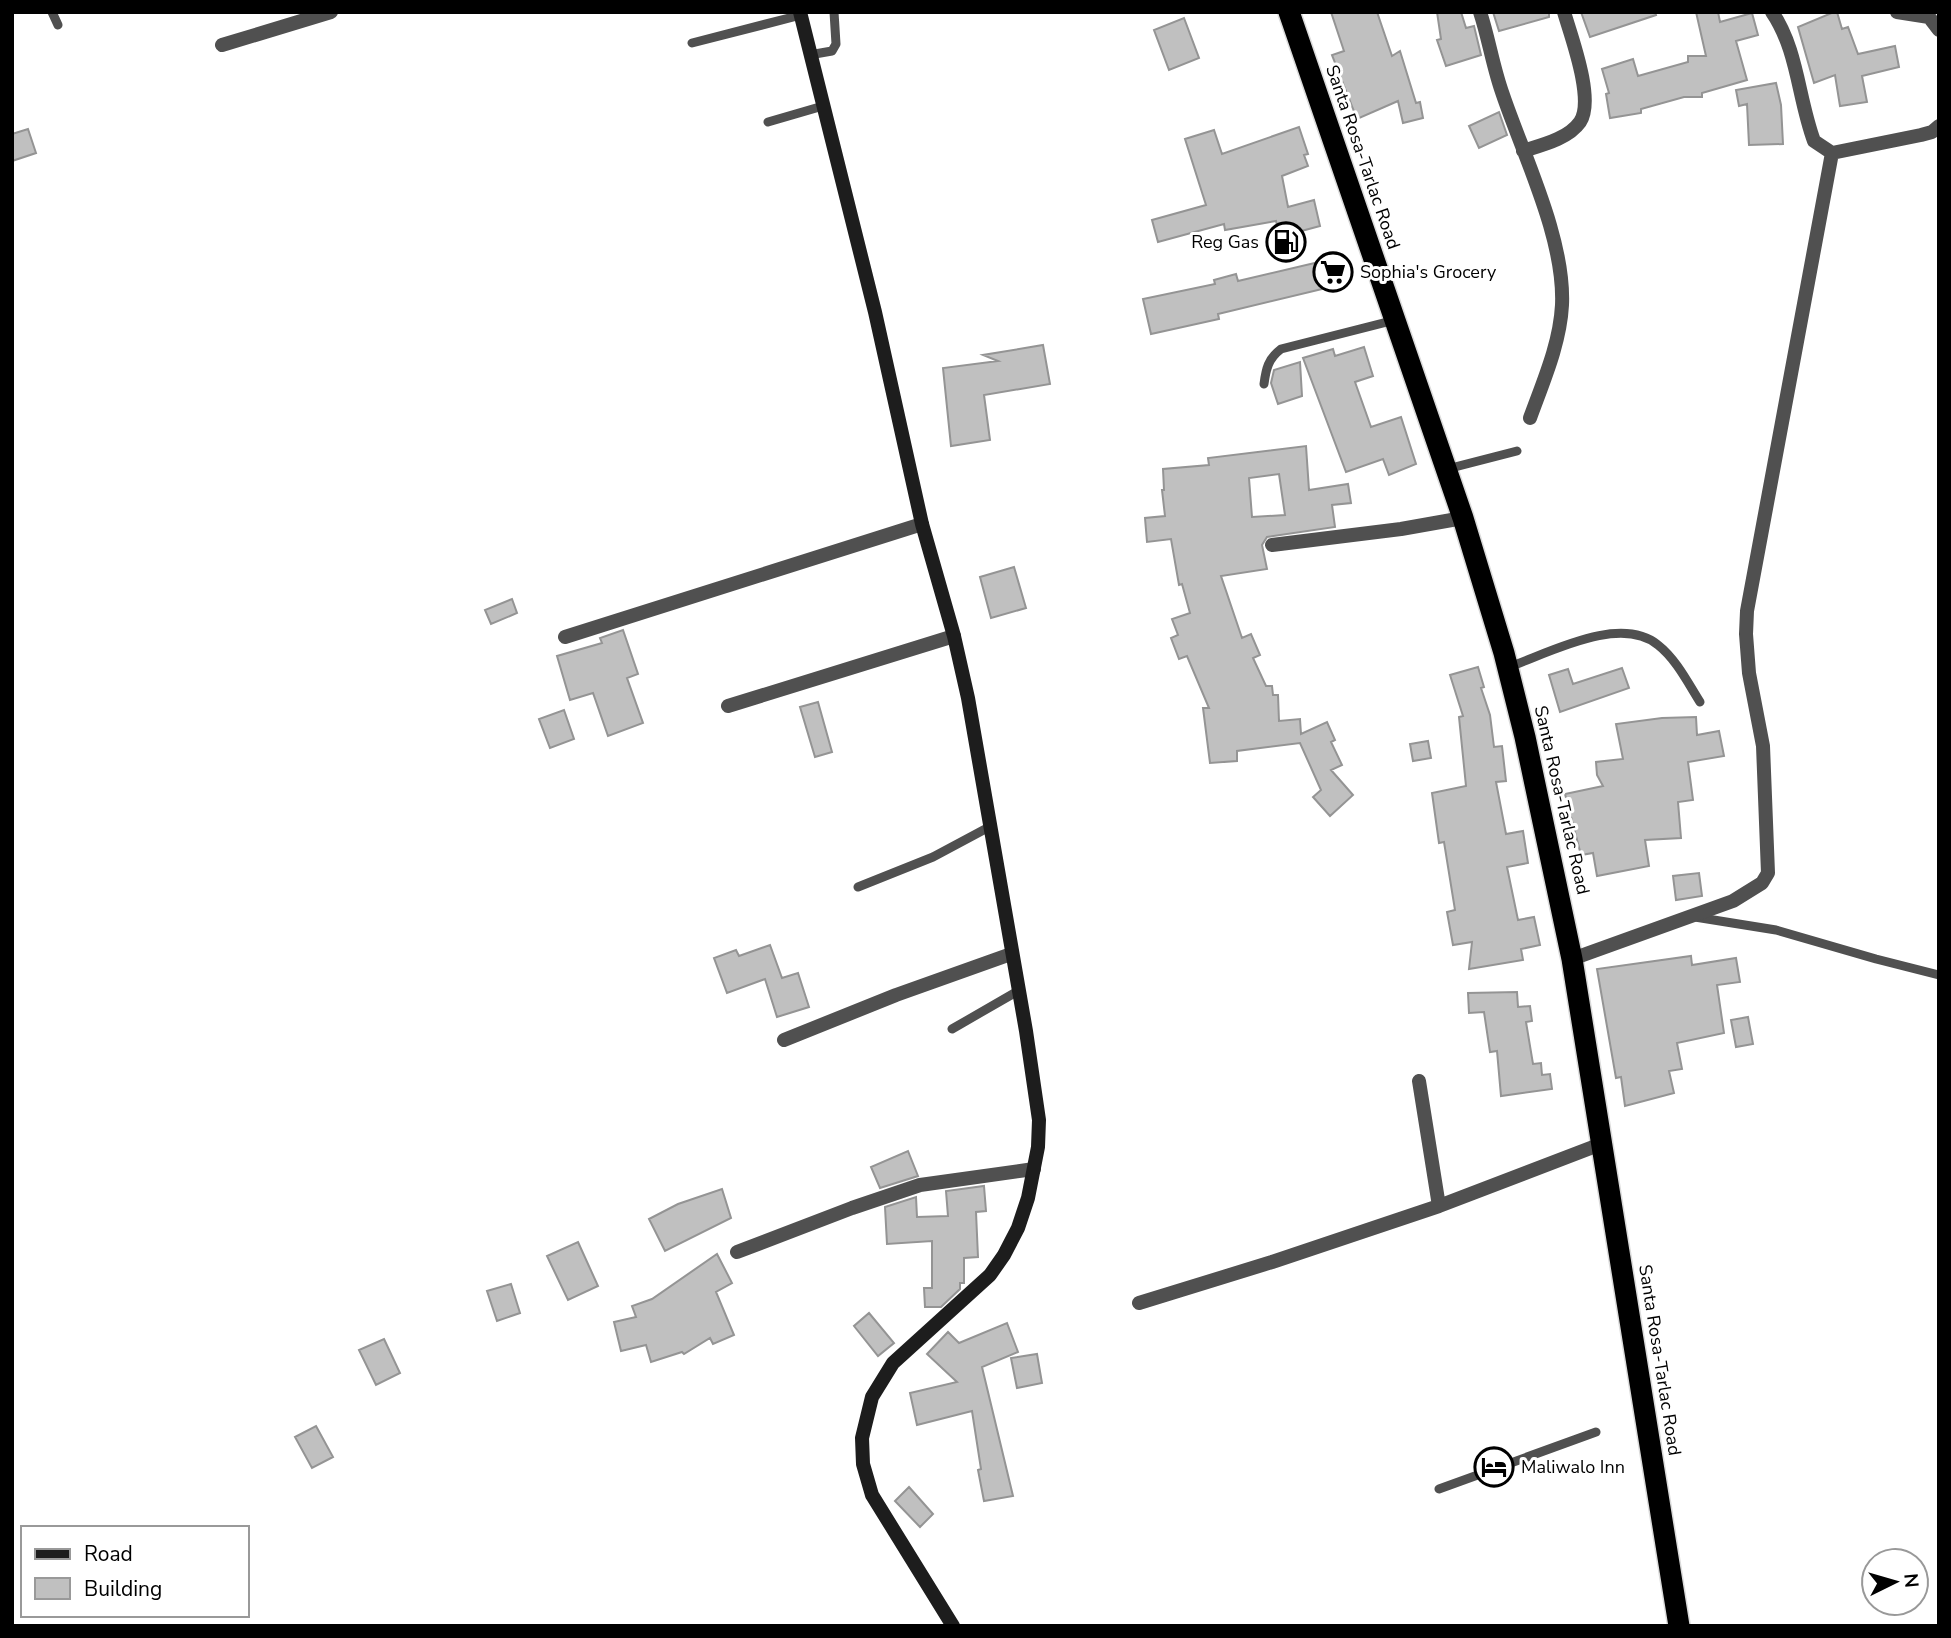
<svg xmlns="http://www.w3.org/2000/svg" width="1951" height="1638" font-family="'Nunito Sans',sans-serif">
  <rect width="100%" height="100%" fill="#fff"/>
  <!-- building -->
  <path fill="#c0c0c0" stroke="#949494" stroke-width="2" fill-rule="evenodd" d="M1331 12H1377L1392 56 1400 51 1416 103 1420 102 1423 118 1403 123 1398 101 1357 119 1332 55 1344 51Z
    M1437 12H1461L1466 28 1474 26 1481 55 1446 66 1437 40 1441 39Z
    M1493 12H1549V17L1499 31Z
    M1581 12H1655L1656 15 1590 37Z
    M1696 12H1718L1720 22 1752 13 1758 35 1736 41 1747 80 1702 93V97H1684L1641 109V113L1610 118 1606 94 1609 93 1602 69 1633 59 1638 76 1688 62V56H1706Z
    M1834 12H1837L1842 29 1848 27 1858 54 1895 46 1899 67 1862 76 1867 102 1840 106 1835 75 1814 83 1798 27Z
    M1184 18 1199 58 1169 70 1154 30Z
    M1776 83 1781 105 1783 144 1749 145 1747 104 1739 106 1736 90Z
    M1499 112 1507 135 1479 148 1469 126Z
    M1299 127 1308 154 1304 155 1308 166 1282 176 1288 207 1314 200 1320 226 1294 233 1298 250 1284 253 1276 221 1225 230 1224 224 1158 242 1152 220 1206 205 1185 139 1214 130 1222 154Z
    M28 129 36 153 12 161V134Z
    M1336 258 1343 284 1218 314 1219 319 1151 334 1143 299 1215 284 1214 280 1236 274 1238 281Z
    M1043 345 1050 384 984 395 990 440 951 446 943 368 998 361 983 355Z
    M1364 347 1373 376 1355 382 1371 427 1401 417 1416 464 1389 475 1383 459 1346 472 1303 358 1333 349 1335 356Z
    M1300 362 1302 396 1278 404 1271 383 1274 370Z
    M1306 446 1309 490 1348 484 1351 503 1332 505 1335 527 1267 537 1262 545 1267 569 1221 576 1242 638 1251 634 1260 655 1253 658 1266 686H1272L1273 695H1278L1279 721 1300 719 1301 734 1327 722 1335 740 1331 742 1342 765 1331 770 1353 795 1330 816 1313 797 1321 790 1300 743 1237 751V761L1210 763 1203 708H1209L1187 656 1179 659 1171 638 1178 635 1172 619 1190 613 1182 584 1179 585 1171 539 1147 542 1145 518 1165 516 1162 490H1164L1163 469 1209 465 1208 458ZM1279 474 1285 515 1252 517 1249 478Z
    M1014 567 1026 608 991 618 980 577Z
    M512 599 517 613 491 624 485 610Z
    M623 630 638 674 627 678 643 723 608 736 593 693 570 700 557 656 602 643 600 638Z
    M1478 667 1484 687 1481 688 1490 715 1494 747 1502 746 1506 781 1496 782 1506 834 1523 831 1528 863 1507 867 1518 920 1534 917 1540 945 1521 949 1523 960 1469 969 1472 942 1453 945 1447 912 1455 910 1444 842 1439 843 1432 793 1466 786 1459 717 1463 716 1450 675Z
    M1622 668 1629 688 1560 712 1549 675 1568 669 1573 684Z
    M818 702 832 752 815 757 800 707Z
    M564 710 574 739 550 748 539 719Z
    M1696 717 1697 735 1719 731 1724 756 1688 762 1693 800 1678 802 1681 838 1645 840 1649 866 1597 876 1593 853 1581 855 1565 794 1603 786 1597 775 1596 762 1623 759 1616 724 1662 718Z
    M1428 741 1431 758 1413 761 1410 744Z
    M1699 873 1702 896 1676 900 1673 876Z
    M770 945 782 978 798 973 809 1007 777 1017 765 979 727 993 714 958 736 950 739 956Z
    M1691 956 1692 965 1736 958 1740 982 1717 985 1724 1033 1677 1043 1682 1069 1669 1071 1674 1093 1625 1106 1621 1077 1616 1078 1597 969Z
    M1517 992 1518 1007 1530 1006 1532 1021 1526 1022 1533 1064 1541 1063 1542 1075 1550 1074 1552 1089 1501 1096 1497 1051 1490 1052 1484 1012 1469 1013 1468 993Z
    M1748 1017 1753 1044 1736 1047 1731 1020Z
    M908 1151 918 1176 880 1188 871 1167Z
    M984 1186 986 1211 976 1212 978 1257 964 1258V1283H960V1289L941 1307H925L924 1288H932V1241L887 1244 885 1207 916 1197 917 1217 948 1216 946 1191Z
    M722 1189 731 1218 665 1251 649 1219 678 1204Z
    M578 1242 598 1286 568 1300 547 1256Z
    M717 1254 732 1283 716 1292 734 1335 713 1344 710 1338 684 1354 682 1352 651 1362 646 1345 621 1351 614 1322 636 1317 632 1306 652 1299Z
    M511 1284 520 1313 497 1321 487 1291Z
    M869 1313 894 1343 878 1356 854 1326Z
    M1007 1323 1018 1352 982 1367 1013 1496 984 1501 978 1470 981 1469 972 1411 917 1425 910 1393 957 1382 927 1354 948 1332 959 1343Z
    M384 1339 400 1373 376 1385 359 1350Z
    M1037 1354 1042 1383 1017 1388 1011 1358Z
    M316 1426 333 1457 312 1468 295 1437Z
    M909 1487 933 1514 920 1527 895 1501Z"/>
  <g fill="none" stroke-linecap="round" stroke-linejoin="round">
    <!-- highway casing -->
    <g stroke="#dbdbdb" stroke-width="24">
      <path id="highway" d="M1289 12 1463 518 1504 653 1525 737 1572 959 1679 1626"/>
    </g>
    <!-- lane -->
    <path stroke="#505050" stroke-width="9" d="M52 12 58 25
      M692 43 801 15
      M809 55 832 51 836 44 834 12
      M768 122 823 106
      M1264 384C1266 369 1268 359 1281 349L1395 320
      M1447 469 1517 451
      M1509 667C1549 653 1620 614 1658 645 1676 659 1688 683 1700 702
      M858 887 933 857 991 826
      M1695 917 1776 930 1876 959 1939 975
      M952 1029 1018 991
      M1439 1489 1596 1432"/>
    <!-- street -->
    <path stroke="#505050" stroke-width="14" d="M1480 12C1489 39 1493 68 1503 95 1524 157 1565 239 1562 305 1560 344 1543 382 1530 418
      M1897 12 1929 17 1939 30
      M222 45 331 12
      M1523 151C1542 145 1568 139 1580 122 1595 100 1571 36 1564 12
      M1832 153 1921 135 1932 132 1939 126
      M1272 545 1401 529 1463 518
      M565 637 922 524
      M728 706 954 636
      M1572 959 1733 901 1762 883 1768 873 1763 746 1749 673 1746 634 1747 611 1832 153 1814 141C1798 98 1798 50 1772 12
      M784 1040 896 995 1011 954
      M1419 1081 1439 1206
      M737 1252 852 1208 920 1185 1034 1169
      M1139 1303 1272 1262 1439 1206 1601 1144"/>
    <!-- secondary -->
    <path stroke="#1d1d1d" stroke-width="14" d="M800 12 875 312 922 524 954 636 968 698 1026 1031 1039 1120 1038 1147 1028 1198 1018 1228 1004 1255 990 1275 893 1363 872 1397 862 1438 863 1464 872 1495 953 1626"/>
    <!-- highway -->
    <use href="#highway" stroke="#000" stroke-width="21"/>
  </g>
  <!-- icons -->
  <defs>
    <g id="fuel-ring" transform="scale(2.0125)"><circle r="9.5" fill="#fff" stroke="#000" stroke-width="1.5"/><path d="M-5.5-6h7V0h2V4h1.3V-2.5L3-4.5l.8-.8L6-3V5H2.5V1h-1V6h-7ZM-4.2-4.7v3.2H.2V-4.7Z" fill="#000"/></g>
    <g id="supermarket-ring" transform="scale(2.0125)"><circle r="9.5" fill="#fff" stroke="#000" stroke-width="1.5"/><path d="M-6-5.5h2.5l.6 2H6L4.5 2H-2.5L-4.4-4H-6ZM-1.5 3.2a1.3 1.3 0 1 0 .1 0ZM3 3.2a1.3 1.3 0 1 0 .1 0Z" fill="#000"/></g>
    <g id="hotel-ring" transform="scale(2.0125)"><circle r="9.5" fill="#fff" stroke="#000" stroke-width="1.5"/><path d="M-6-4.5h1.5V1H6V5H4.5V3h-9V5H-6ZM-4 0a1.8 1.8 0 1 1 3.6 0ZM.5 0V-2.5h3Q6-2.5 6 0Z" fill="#000"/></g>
  </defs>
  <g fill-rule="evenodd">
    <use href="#fuel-ring" x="1286" y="242"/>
    <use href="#supermarket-ring" x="1333" y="272"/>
    <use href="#hotel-ring" x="1494" y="1467"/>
  </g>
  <g text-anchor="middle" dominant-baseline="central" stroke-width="6" stroke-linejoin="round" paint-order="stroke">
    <!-- street labels -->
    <g font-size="18" fill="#000" stroke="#fff">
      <text transform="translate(1363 157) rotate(71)">Santa Rosa-Tarlac Road</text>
      <text transform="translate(1562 800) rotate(77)">Santa Rosa-Tarlac Road</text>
      <text transform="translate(1660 1360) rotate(81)">Santa Rosa-Tarlac Road</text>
    </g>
    <!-- poi labels -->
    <g font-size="18" fill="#000" stroke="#fff" text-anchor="start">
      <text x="1259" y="242" text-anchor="end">Reg Gas</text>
      <text x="1360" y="272">Sophia's Grocery</text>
      <text x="1521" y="1467">Maliwalo Inn</text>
    </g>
  </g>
  <!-- border -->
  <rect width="1951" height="1638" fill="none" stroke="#000000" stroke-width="28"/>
  <!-- legend -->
  <rect x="21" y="1526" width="228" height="91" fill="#ffffff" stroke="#999999" stroke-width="2"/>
  <rect x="35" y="1549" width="35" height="10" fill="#1d1d1d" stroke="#999999" stroke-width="2"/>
  <text x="84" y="1561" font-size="21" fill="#000000">Road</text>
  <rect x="35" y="1578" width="35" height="21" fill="#c0c0c0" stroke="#999999" stroke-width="2"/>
  <text x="84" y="1596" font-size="21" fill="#000000">Building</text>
  <!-- north arrow -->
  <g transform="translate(1895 1582) rotate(85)"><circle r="33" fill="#ffffff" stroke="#999999" stroke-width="2"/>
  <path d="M0-5L12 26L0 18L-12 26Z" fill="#000000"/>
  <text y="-10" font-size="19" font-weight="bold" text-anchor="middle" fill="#000000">N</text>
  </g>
</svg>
